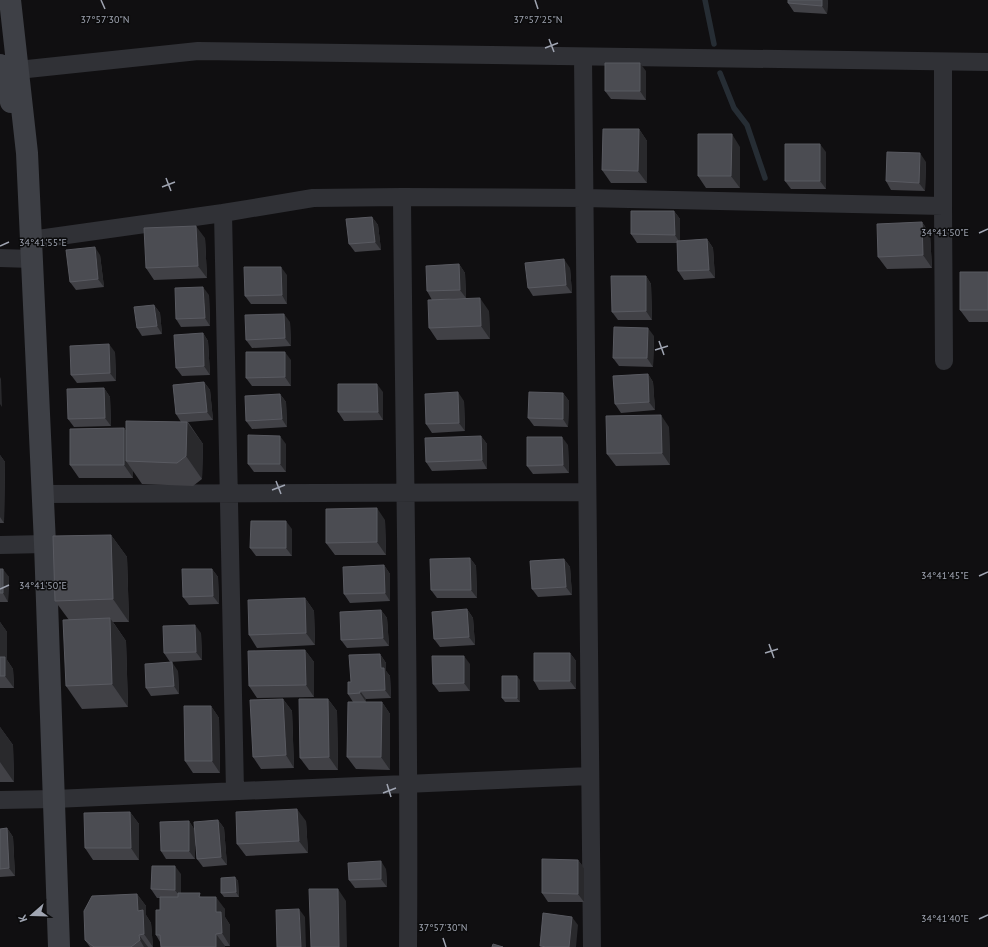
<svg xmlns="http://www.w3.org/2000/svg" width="988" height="947" font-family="'PT Sans',sans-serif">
  <rect width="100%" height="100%" fill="#100f11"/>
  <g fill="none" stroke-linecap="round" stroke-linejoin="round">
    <!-- stream -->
    <path stroke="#262d34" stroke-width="5.5" d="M705 0 714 44
      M720 73 734 108 747 125 765 178"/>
    <!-- street -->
    <path stroke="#303136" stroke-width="18" d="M583 57 592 947
      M943 62V206
      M18 70 198 51 988 62
      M31 240 223 213
      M0 258 32 259
      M43 494 587 492
      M0 545 45 544
      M235 791 223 213 313 198 402 197
      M0 800 54 799 590 776
      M408 947C410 697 404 447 402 197L584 198 943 206 944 361"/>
    <!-- secondary -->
    <path stroke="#3e4046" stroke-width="22" d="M10 0 27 153 31 240 45 544 59 947
      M0 65 11 102"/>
  </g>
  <!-- wall -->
  <path fill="#414146" d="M828 0 827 14 794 12 788 3Z
    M646 71V100L611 99 605 91Z
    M639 129 647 141V183H611L602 170Z
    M740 147V188H706L698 176Z
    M826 152V189H791L785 181Z
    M926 162 925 191 891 190 886 181Z
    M674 211 680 219V241L707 239 713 248 715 278 684 280 678 271 677 243H637L631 234Z
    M372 217 378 225 381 250 355 252 349 244Z
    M922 222 930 234 932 268 887 269 878 257Z
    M205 238 207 278 154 280 146 268Z
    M100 255 104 287 76 290 70 282Z
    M459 264 465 273 466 298 432 300 427 291Z
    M570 268 572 293 533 296 528 288Z
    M988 272V322H969L960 310Z
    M287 275V304H251L245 296Z
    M646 276 651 284 652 320H618L612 312Z
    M209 295 210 326 181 327 176 319Z
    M154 305 160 313 162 334 142 336 137 328Z
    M489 311 490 339 437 340 429 328Z
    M290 322 291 346 252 348 246 340Z
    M203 333 208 341 210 375 182 376 176 368Z
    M654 336 653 367 619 366 613 358Z
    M115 352 116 381 77 383 71 375Z
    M291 360V386H252L246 378Z
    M648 374 653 382 655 410 621 413 615 404Z
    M204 382 210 390 213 420 188 422 203 444 202 479 193 486 142 484 133 471V478H79L70 465 124 428 126 431 181 422 176 414Z
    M104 388 110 397 111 426 74 427 68 419Z
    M383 392V420L344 421 338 412Z
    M563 393 569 401 568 427 534 426 528 418Z
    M280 394 286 402 287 427 252 429 246 421Z
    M464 401 465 431 432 433 426 424Z
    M669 427 670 465 616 466 607 454Z
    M481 436 487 444V469L432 471 426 462Z
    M286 444V472H254L248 464Z
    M568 445 569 473 533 474 527 466Z
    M0 455 5 462 4 523H0Z
    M385 520 386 555H335L326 543Z
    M292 529V556H256L250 548Z
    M111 535 127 557 129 622H113L126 641 128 707 82 709 66 686 69 620 55 601Z
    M470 558 476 566 477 598H437L431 590Z
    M564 559 570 567 572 595 538 597 532 589Z
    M384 565 390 574V601L350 603 344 594Z
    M0 569 9 577 8 602H0Z
    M212 569 218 577 219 604 189 605 183 597Z
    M305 598 314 611 315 645 257 648 249 635Z
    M467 609 473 618 475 645 440 647 434 639Z
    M381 610 387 618 389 646 347 648 341 640Z
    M0 622 7 632V660L13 669 14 688H0Z
    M201 633 202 660 170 662 164 653Z
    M305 650 314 662V697L257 698 249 686Z
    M570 653 576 661V689L539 690 534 681Z
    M380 654 386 663V671L390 676 391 698 366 699V702H382L390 714V770L356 769 347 757 353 702 348 694 351 682Z
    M470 664V691L439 692 433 684Z
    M178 671 179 694 151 696 146 688Z
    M520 680V702H505L502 698Z
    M283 699 292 711 294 768 261 769 253 757Z
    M328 699 337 711 338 770H309L300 758Z
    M211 706 219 718 220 773H193L185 761Z
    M0 727 13 745 14 782H0Z
    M130 812 139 824V860H93L85 848Z
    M218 820 224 828 227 865 203 867 197 859 195 836V859H166L161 851 189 821 194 829Z
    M306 821 308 853 246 856 237 844Z
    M7 828 13 837 15 876 0 877V829Z
    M578 860 584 868V902H548L542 893Z
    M386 869 387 887 355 888 349 880Z
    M181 874V893L202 897 225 909V917L230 925V946H225V947H161L160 942 156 935 160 910V898H157L151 889Z
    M235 877 238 881 239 897H224L221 893Z
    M137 894 146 906V915L151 923 153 947H90L85 940Z"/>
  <!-- shaded-wall -->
  <path fill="#29292c" d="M822 0H828L827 14 822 6Z
    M640 63 646 71V100L640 91Z
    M639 129 647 141V183L638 171Z
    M732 134 740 147V188L731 176Z
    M820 144 826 152V189L820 181Z
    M920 153 926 162 925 191 919 183Z
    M674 211 680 219V243L675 235Z
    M372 217 378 225 381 250 375 242Z
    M922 222 930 234 932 268 923 255Z
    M196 226 205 238 207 278 198 266Z
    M707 239 713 248 715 278 709 270Z
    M95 247 100 255 104 287 98 279Z
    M564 259 570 268 572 293 566 285Z
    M459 264 465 273 466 298 460 290Z
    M281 267 287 275V304L282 295Z
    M646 276 651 284 652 320 646 311Z
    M203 287 209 295 210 326 205 318Z
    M480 298 489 311 490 339 481 326Z
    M154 305 160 313 162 334 157 326Z
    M284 314 290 322 291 346 285 338Z
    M648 328 654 336 653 367 647 358Z
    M203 333 208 341 210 375 204 366Z
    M109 344 115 352 116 381 110 373Z
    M285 352 291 360V386L285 377Z
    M648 374 653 382 655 410 649 402Z
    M0 377 1 379 2 407 0 404Z
    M204 382 210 390 213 420 207 412Z
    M377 384 383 392V420L378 412Z
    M104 388 110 397 111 426 105 418Z
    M458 392 464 401 465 431 459 423Z
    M563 393 569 401 568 427 563 419Z
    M280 394 286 402 287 427 282 419Z
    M661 415 669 427 670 465 662 453Z
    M187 422 203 444 202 479 186 456Z
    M124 428 133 441 126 461 133 471V478L124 465Z
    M280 436 286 444V472L280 464Z
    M481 436 487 444V469L482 460Z
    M562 437 568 445 569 473 563 465Z
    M0 455 5 462 4 523 0 517Z
    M377 508 385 520 386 555 377 542Z
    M286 521 292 529V556L286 548Z
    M111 535 127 557 129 622 113 599Z
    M470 558 476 566 477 598 471 590Z
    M564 559 570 567 572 595 566 587Z
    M384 565 390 574V601L385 593Z
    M3 569 9 577 8 602 3 593Z
    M212 569 218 577 219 604 213 596Z
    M305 598 314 611 315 645 306 633Z
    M467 609 473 618 475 645 469 637Z
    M381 610 387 618 389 646 383 638Z
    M110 618 126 641 128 707 112 684Z
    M0 622 7 632V660L13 669 14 688 5 676 0 658Z
    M195 625 201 633 202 660 196 652Z
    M305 650 314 662V697L306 685Z
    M570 653 576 661V689L570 681Z
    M380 654 386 663V671L390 676 391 698 385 690 381 668Z
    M464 656 470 664V691L464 683Z
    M172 662 178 671 179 694 174 686Z
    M517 676 520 680V702L517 698Z
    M360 691 366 699V702L360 693Z
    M283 699 292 711 294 768 286 755Z
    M328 699 337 711 338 770 329 757Z
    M382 702 390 714V770L381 757Z
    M211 706 219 718 220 773 212 761Z
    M0 727 13 745 14 782 0 762Z
    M297 809 306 821 308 853 299 841Z
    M130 812 139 824V860L131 848Z
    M218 820 224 828 227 865 221 857Z
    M189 821 195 830V859L189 851Z
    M7 828 13 837 15 876 9 868Z
    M578 860 584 868V902L578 894Z
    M381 861 386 869 387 887 381 879Z
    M175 866 181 874V898L175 890Z
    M235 877 238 881 239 897 236 892Z
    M338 889 346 901 347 947H339Z
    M137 894 146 906V915L151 923 153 947 144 934 138 911Z
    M216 897 225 909V917L230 925V946L222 933 216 912Z
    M299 909 305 917 306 947H301Z
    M572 917 578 925 576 947H569Z
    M216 934 225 946V947H216Z
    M139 935 148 947H144L140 940Z"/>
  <!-- building -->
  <path fill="#4b4c52" stroke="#595a61" d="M788 0H822V6L788 3Z
    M605 63H640V91H605Z
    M603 129H639L638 171 602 170Z
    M698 134H732L731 176H698Z
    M785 144H820V181H785Z
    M887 152 920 153 919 183 886 181Z
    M631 211H674L675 235 631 234Z
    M372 217 375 242 349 244 346 219Z
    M922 222 923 255 878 257 877 224Z
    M196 226 198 266 146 268 144 228Z
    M707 239 709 270 678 271 677 241Z
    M95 247 98 279 70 282 66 250Z
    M564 259 566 285 528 288 525 263Z
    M459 264 460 290 427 291 426 266Z
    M244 267H281L282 295 245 296Z
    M960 272H988V310H960Z
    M611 276H646V311L612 312Z
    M203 287 205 318 176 319 175 288Z
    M480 298 481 326 429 328 428 300Z
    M154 305 157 326 137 328 134 307Z
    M284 314 285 338 246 340 245 315Z
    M614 327 648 328 647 358H613Z
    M203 333 204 366 176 368 174 335Z
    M109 344 110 373 71 375 70 346Z
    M246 352H285V377L246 378Z
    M648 374 649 402 615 404 613 376Z
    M204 382 207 412 176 414 173 385Z
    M338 384H377L378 412H338Z
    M104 388 105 418 68 419 67 389Z
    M458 392 459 423 426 424 425 394Z
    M529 392 563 393V419L528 418Z
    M280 394 282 419 246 421 245 396Z
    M661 415 662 453 607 454 606 416Z
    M126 421 187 422 186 456 177 463 126 461Z
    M124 428V465H70V429Z
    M248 435 280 436V464H248Z
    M481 436 482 460 426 462 425 438Z
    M527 437H562L563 465 527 466Z
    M377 508V542L326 543V509Z
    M251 521H286V548H250Z
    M111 535 113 599 55 601 53 536Z
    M470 558 471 590H431L430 559Z
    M564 559 566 587 532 589 530 561Z
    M384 565 385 593 344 594 343 567Z
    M0 569H3V593H0Z
    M182 569H212L213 596 183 597Z
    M305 598 306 633 249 635 248 600Z
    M467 609 469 637 434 639 432 612Z
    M381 610 383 638 341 640 340 612Z
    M110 618 112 684 66 686 63 620Z
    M195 625 196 652 164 653 163 626Z
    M305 650 306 685 249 686 248 651Z
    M534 653H570V681H534Z
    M380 654 381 668H384L385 690 360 691V693L348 694V682H351L349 655Z
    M432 656H464V683L433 684Z
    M0 657H5V676H0Z
    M172 662 174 686 146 688 145 664Z
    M502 676H517V698H502Z
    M283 699 286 755 253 757 250 700Z
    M299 699H328L329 757 300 758Z
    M348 702H382L381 757H347Z
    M184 706H211L212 761H185Z
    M297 809 299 841 237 844 236 812Z
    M130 812 131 848H85L84 813Z
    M218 820 221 857 197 859 194 822Z
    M189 821V851H161L160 822Z
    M7 828 9 868 0 869V829Z
    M542 859 578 860V894L542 893Z
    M381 861V879L349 880 348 863Z
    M152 866H175V890L151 889Z
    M235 877 236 892 221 893V878Z
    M309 889H338L339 947H311Z
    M178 893H200L199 897H216V912H221L222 933 216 934V947H161L160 935H156V910H160V897H178Z
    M137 894 138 911 143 910 144 934 139 935 140 940 131 947H94L85 940 84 911 92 896Z
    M299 909 301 947H277L276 910Z
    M543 913 572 917 569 947H547L540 946Z
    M493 944 503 947H492Z"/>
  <!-- ticks -->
  <path fill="none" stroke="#a0a5b2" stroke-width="1.5" d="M101 0 105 9M535 0 538 9M549 39 554 52M545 48 558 43M166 178 171 191M162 187 175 182M979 233 988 229M0 246 9 242M659 341 664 355M655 350 668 346M276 481 281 494M272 490 285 485M979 576 988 572M0 589 9 585M769 644 774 658M765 653 778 649M387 784 391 797M383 793 396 788M979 919 988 915M443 938 446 947"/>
  <g font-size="10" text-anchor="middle" fill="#a0a5b2" stroke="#0b0b0c" stroke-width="3" stroke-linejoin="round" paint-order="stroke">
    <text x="105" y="23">37°57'30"N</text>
    <text x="538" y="23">37°57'25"N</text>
    <text x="945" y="236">34°41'50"E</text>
    <text x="43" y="246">34°41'55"E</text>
    <text x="945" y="579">34°41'45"E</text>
    <text x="43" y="589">34°41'50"E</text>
    <text x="945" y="922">34°41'40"E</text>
    <text x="443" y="931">37°57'30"N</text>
  </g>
  <!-- north arrow -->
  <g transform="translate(32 915) rotate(250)" stroke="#0b0b0c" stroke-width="3" paint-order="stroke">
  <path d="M0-3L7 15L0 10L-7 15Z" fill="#a0a5b2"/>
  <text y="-6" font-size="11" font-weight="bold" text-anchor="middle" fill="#a0a5b2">K</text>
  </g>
</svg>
